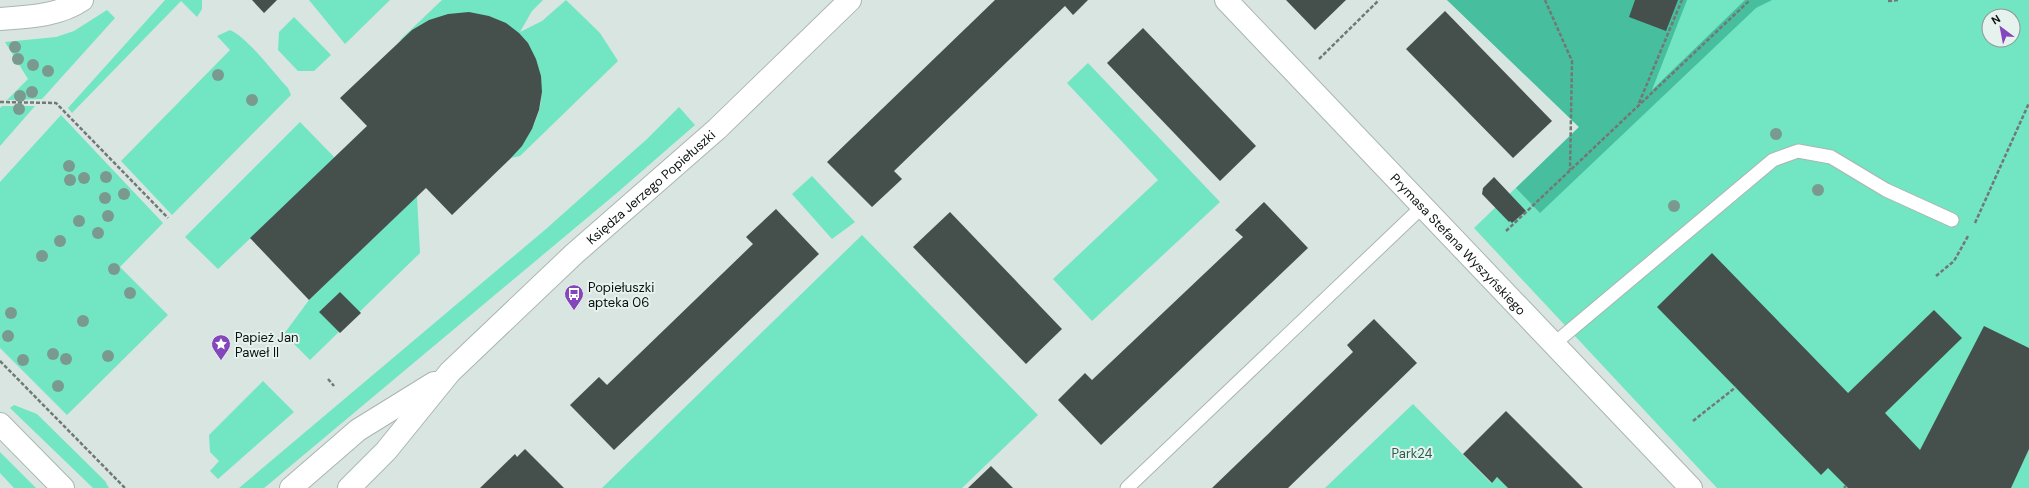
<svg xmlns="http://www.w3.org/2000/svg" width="2029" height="488" font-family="'DM Sans',sans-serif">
  <rect width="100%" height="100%" fill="#d8e5e0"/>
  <!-- green -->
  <path fill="#72e5c3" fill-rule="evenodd" d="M165 0H202V9L197 17 181 1 72 113 68 108Z
    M309 0H390L345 44Z
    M442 0H543L532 11 520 32 542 21 566 0 600 33 618 61 520 156 511 158C594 65 491 0 399 41Z
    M1447 0H2029V488H1717L1474 228 1579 127ZM1989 16H2013V40H1989Z
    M107 10 115 18 42 99 7 100 28 79 5 42 56 37 74 31Z
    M294 17 331 55 314 71H298L278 50 279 32Z
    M230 30C247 37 274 73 288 88L291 95 172 215 121 161 230 50 217 36Z
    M1088 63 1220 202 1092 321 1053 279 1158 180 1067 83Z
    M2 106H35L0 146V108Z
    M679 107 695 125 618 192 269 484 264 488H239L546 229 647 139Z
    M61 115 163 223 120 267 168 315 67 415 0 348V182Z
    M300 122 335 158 218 269 185 237Z
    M812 176 855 222 832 239 792 194Z
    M417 196 420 253 310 360 284 334 309 300Z
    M862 235 1038 415 962 488H602Z
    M263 381 294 412 218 479 210 471 219 461 210 452 209 435Z
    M1413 404 1491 483 1497 477 1508 488H1325Z
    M14 405 37 414 105 481 109 488H93L10 408Z
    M0 452 36 488H14L0 473Z"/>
  <!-- forest -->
  <path fill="#47bf9e" d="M1447 0H1687L1652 90 1745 0H1772L1756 8 1540 213 1516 188 1579 127Z"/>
  <!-- building -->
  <path fill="#45504c" d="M252 0H277L264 13Z
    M995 0H1088L1073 15 1065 6 894 171 902 179 872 207 827 162Z
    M1286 0H1346L1315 30Z
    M1635 0H1678L1666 31 1629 17Z
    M1445 11 1552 121 1513 158 1406 49Z
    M469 12 489 16 506 23 519 33 528 43 536 59 541 76 542 92 539 110 532 129 522 146 511 158 452 215 426 188 309 300 250 238 367 126 340 98 412 30 429 20 448 14Z
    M1143 28 1256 146 1220 181 1107 63Z
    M1494 177 1526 211 1512 223 1510 221 1509 222 1482 194 1483 188Z
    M1264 202 1308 248 1101 445 1058 400 1085 373 1092 380 1243 237 1235 230Z
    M776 209 819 254 614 450 570 405 599 377 607 385 753 244 746 237Z
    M950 212 1062 329 1026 364 913 247Z
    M1712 253 1848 393 1934 310 1962 338 1885 413 1920 450 1984 326 2029 348V449L2011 488H1848L1828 468 1821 475 1657 307Z
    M340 292 361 313 340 333 319 312Z
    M1374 319 1417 363 1288 488H1212L1353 352 1347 345Z
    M1506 411 1583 488H1508L1497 477 1492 483 1463 454Z
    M525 449 564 488H480L515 454 517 457Z
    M991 466 1013 488H968Z"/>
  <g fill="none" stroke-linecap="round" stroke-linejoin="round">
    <!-- service casing -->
    <g stroke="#aab6b2" stroke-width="15">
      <path id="service" d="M1555 343 1773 160 1798 151 1831 157 1886 190 1952 220
        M1127 488 1423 206"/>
    </g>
    <!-- minor casing -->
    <g stroke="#aab6b2" stroke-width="24">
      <g id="minor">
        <path id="s1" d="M1226 0 1691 488"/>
        <path d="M0 19C27 17 59 16 82 0"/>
      </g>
    </g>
    <!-- tertiary casing -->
    <g stroke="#aab6b2" stroke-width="24">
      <g id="tertiary">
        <path d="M291 488 358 430 434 383"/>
        <path id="s2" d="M349 488 386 451 450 372 574 254 717 129 850 0"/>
      </g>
    </g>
    <!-- secondary casing -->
    <g stroke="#aab6b2" stroke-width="24">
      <path id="secondary" d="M0 424 63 488"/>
    </g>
    <!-- path -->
    <path stroke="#717976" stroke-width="2.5" stroke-dasharray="4 2" stroke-linecap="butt" d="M1545 0 1572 61 1570 170
      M1888 1 1899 0
      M1319 59 1379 0
      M0 102 56 103 168 218
      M1639 103 1682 0
      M1975 223 2029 103
      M1506 231 1750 0
      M1936 276 1954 261 1968 236
      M0 361 125 488
      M328 379 334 386
      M1693 421 1736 387
      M1844 488 1846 486"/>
    <!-- service -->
    <use href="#service" stroke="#fff" stroke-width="13"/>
    <!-- minor -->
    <use href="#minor" stroke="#fff" stroke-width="22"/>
    <!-- tertiary -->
    <use href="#tertiary" stroke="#fff" stroke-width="22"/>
    <!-- secondary -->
    <use href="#secondary" stroke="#fff" stroke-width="22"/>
  </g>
  <!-- trees -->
  <g fill="#7a9a90">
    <circle cx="15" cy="47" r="6"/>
    <circle cx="18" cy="59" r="6"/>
    <circle cx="33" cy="65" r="6"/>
    <circle cx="48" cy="71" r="6"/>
    <circle cx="218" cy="75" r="6"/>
    <circle cx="32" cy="92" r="6"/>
    <circle cx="20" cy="96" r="6"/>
    <circle cx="252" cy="100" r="6"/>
    <circle cx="19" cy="109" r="6"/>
    <circle cx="1776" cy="134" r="6"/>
    <circle cx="69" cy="166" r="6"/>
    <circle cx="106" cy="177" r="6"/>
    <circle cx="84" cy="178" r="6"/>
    <circle cx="70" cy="180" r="6"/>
    <circle cx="1818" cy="190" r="6"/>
    <circle cx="124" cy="194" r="6"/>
    <circle cx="105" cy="198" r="6"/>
    <circle cx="1674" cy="206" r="6"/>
    <circle cx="108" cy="216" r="6"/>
    <circle cx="79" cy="221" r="6"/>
    <circle cx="98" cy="233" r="6"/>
    <circle cx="60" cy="241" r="6"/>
    <circle cx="42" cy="256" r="6"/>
    <circle cx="114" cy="269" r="6"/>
    <circle cx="130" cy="293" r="6"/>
    <circle cx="11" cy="313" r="6"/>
    <circle cx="83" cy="321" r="6"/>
    <circle cx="8" cy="336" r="6"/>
    <circle cx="53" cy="354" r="6"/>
    <circle cx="108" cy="356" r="6"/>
    <circle cx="66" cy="359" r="6"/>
    <circle cx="23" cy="360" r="6"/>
    <circle cx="58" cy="386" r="6"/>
  </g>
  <!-- icons -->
  <defs>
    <g id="bus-pin" transform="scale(1)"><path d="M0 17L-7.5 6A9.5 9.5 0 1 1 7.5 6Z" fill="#8446bb" stroke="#e5f2ed"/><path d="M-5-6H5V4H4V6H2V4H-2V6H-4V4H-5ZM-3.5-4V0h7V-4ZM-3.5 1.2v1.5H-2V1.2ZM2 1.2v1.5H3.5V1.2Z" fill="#fff"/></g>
    <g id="sight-pin" transform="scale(1)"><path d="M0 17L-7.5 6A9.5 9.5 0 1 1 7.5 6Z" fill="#8446bb" stroke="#e5f2ed"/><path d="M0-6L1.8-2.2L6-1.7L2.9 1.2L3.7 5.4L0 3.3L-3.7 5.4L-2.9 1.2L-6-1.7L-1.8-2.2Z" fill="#fff"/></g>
  </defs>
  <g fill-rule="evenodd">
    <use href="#bus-pin" x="574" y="294"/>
    <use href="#sight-pin" x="221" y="344"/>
  </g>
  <g text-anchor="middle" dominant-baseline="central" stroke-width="4" stroke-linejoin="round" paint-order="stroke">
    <!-- street labels -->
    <g font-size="13" fill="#0d1110" stroke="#e5f2ed">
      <text stroke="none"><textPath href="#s2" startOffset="427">Księdza Jerzego Popiełuszki</textPath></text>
      <text stroke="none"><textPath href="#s1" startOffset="337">Prymasa Stefana Wyszyńskiego</textPath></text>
    </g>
    <!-- poi labels -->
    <g font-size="13" fill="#0d1110" stroke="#e5f2ed" text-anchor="start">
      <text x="588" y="287">Popiełuszki<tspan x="588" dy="15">apteka 06</tspan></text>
      <text x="235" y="337">Papież Jan<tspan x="235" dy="15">Paweł II</tspan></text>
    </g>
    <!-- park labels -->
    <g font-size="13" fill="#2d5d4f" stroke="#e5f2ed">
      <text x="1412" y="453">Park24</text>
    </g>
  </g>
  <!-- north arrow -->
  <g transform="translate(2001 28) rotate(328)"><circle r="19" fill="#e5f2ed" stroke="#8f9895"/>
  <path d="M0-3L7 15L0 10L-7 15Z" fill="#8446bb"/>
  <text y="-6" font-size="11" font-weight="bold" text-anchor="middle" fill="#0d1110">N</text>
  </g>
</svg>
